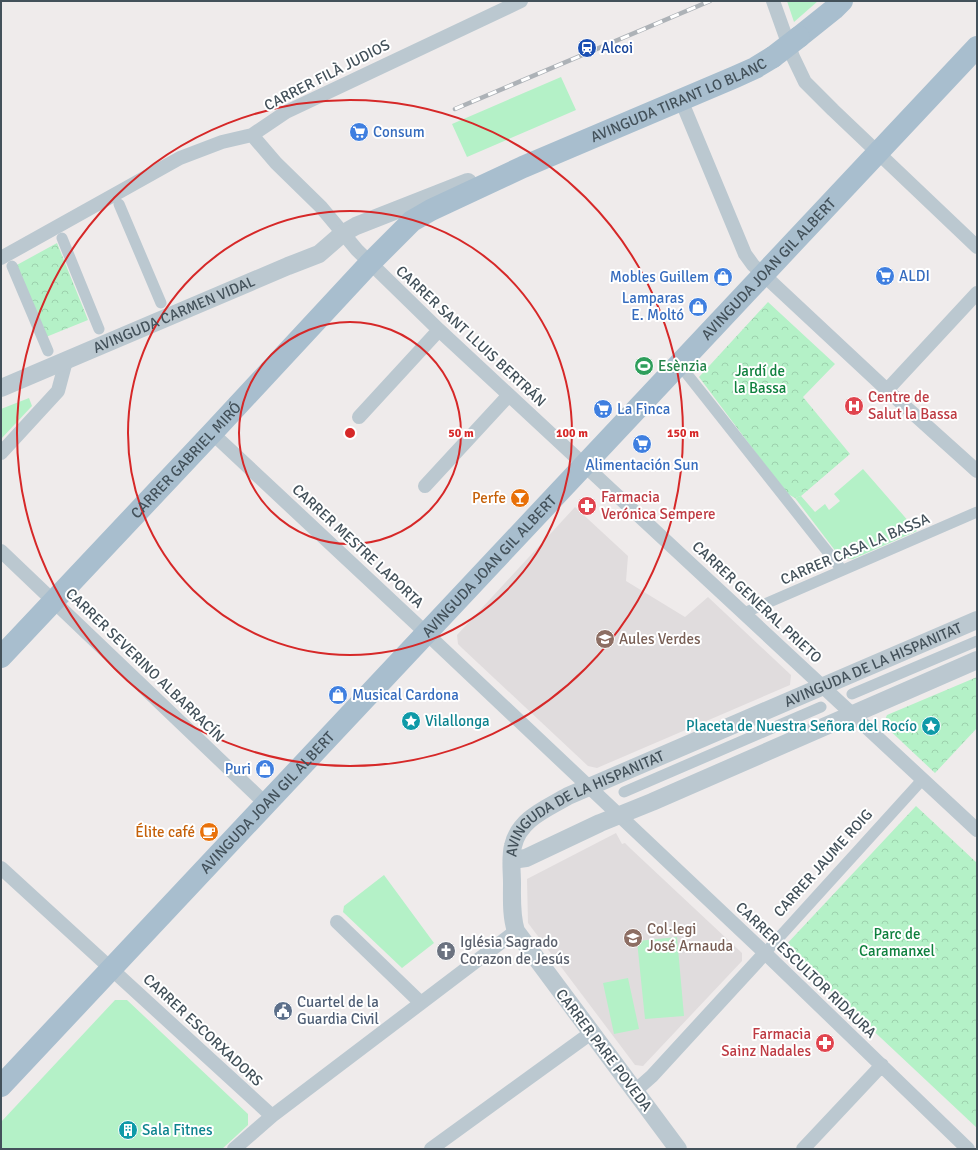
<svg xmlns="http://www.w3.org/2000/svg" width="978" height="1150" font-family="Signika,sans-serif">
  <defs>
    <pattern id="park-crowns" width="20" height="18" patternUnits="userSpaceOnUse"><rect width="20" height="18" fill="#b4f1c7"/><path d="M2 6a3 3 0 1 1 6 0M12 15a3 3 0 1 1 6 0" fill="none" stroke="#9cd0ad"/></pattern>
  </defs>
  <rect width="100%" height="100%" fill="#efebeb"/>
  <!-- education -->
  <path fill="#e0dcdd" d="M575 507 628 556 626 581 685 617 708 597 791 675 790 685 597 768 588 766 462 648 458 644 457 635Z
    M616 833 622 844 625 843 631 849 742 953V961L643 1066 635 1065 528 923 527 879Z"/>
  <!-- green -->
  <path fill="#b4f1c7" d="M787 1H818L794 22Z
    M561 77 576 110 467 157 452 124Z
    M29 398 32 406 1 439V409Z
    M863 469 917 531 853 559 840 557 795 498 801 496 815 512 825 504 829 510 840 501 834 494Z
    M384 875 434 943 402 968 343 912 344 906Z
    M677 937 684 1016 645 1019 637 941Z
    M628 978 639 1029 614 1034 603 983Z
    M115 1000H127L248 1114V1125L222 1149H1V1122Z"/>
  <!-- park -->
  <path fill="url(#park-crowns)" d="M57 243 88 320 46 337 15 266Z
    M768 302 835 364 803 397 850 454 801 496 795 498 786 493 699 377Z
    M977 677V728L935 773 883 724 887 715Z
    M916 806 977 863V1128L784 947Z"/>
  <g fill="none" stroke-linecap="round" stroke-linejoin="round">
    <!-- pedestrian -->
    <path stroke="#bbc8d0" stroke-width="11" d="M119 204 161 303
      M62 238 99 329
      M12 266 48 351
      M679 364 842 570
      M744 613 977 512
      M852 694 977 641
      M624 792 821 707
      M765 953 922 780"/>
    <!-- minor -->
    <path stroke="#bbc8d0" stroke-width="14" d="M773 1 793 57 805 82 833 110 977 247
      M681 100 745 254 753 265 887 390 977 471
      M252 135 276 163 321 207 357 250 439 330 977 830
      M1 258 180 158 222 142 252 135 286 112 521 1
      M887 390 977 293
      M359 417 439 330
      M212 433 426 633 765 953 968 1149
      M1 453 58 391 66 361
      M425 486 509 395
      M1 551 266 804
      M1 868 272 1116
      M337 922 421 1003
      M635 1091 652 1076 765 953
      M234 1149 272 1116 516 931
      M431 1149 591 1033
      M803 1149 882 1065"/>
    <!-- tertiary -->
    <g stroke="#bbc8d0" stroke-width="18">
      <path id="s1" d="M1 388 288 266 319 254 342 234 356 226 468 182"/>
      <path d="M512 860 526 858 600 823 652 802 977 660"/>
      <path id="s2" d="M678 1149 516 931C511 916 512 899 512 883 512 871 510 858 513 846 519 819 546 809 568 796L977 620"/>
    </g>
    <!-- primary -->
    <g stroke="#a8bece" stroke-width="22">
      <path d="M799 37 834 9 842 1"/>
      <path id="s3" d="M1 657 212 433 370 263 412 221 431 210 523 167 735 77 755 68 773 57"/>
      <path id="s4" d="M1 1086 977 47"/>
    </g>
    <!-- rail casing -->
    <g stroke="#adb2b7" stroke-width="4.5">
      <path id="rail" d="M455 109 710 1"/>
    </g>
    <!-- rail -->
    <use href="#rail" stroke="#fff" stroke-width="3" stroke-dasharray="9" stroke-linecap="butt"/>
    <!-- primary-bridge -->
    <path stroke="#a8bece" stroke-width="22" d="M773 57 799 37"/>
  </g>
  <!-- distance rings -->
  <g fill="none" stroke="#d62828" stroke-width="2">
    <circle cx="350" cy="433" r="111"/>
    <circle cx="350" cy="433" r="222"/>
    <circle cx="350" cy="433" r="333"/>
  </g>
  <!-- icons -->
  <defs>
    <g id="station-disc" transform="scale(1)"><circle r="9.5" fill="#1a4fb4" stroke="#fff"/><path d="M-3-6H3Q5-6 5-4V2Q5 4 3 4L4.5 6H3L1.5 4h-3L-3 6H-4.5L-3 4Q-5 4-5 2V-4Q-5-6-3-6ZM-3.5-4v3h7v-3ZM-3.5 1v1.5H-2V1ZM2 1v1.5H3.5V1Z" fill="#fff"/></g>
    <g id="supermarket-disc" transform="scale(1)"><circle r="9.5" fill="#3f7fe0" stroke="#fff"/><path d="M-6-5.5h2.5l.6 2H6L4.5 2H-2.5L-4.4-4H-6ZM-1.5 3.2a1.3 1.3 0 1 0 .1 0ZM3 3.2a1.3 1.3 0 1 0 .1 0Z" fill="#fff"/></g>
    <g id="shop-disc" transform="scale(1)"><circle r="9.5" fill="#3f7fe0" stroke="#fff"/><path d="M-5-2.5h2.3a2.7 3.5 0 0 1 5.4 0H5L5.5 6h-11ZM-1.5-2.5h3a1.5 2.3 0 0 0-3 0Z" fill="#fff"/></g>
    <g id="stadium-disc" transform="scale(1)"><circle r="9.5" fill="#2e9e5b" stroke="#fff"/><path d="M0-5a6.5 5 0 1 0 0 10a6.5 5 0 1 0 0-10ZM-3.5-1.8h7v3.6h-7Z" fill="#fff"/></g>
    <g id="hospital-disc" transform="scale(1)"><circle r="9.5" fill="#e0444e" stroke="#fff"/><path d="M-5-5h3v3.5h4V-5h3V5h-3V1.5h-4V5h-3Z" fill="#fff"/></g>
    <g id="bar-disc" transform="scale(1)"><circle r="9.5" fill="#e8710a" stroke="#fff"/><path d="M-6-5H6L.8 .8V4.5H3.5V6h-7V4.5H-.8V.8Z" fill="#fff"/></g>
    <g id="pharmacy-disc" transform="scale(1)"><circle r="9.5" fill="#e0444e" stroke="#fff"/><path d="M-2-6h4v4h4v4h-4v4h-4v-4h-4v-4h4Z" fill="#fff"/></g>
    <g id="school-disc" transform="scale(1)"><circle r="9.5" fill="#8d6e63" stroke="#fff"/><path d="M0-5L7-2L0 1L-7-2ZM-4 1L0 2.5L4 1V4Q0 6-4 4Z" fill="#fff"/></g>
    <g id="sight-disc" transform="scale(1)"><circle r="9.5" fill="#0f9aa8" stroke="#fff"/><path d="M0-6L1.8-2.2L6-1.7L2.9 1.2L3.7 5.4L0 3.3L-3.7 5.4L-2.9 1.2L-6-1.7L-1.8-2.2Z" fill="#fff"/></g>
    <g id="cafe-disc" transform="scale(1)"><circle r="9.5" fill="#e8710a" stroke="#fff"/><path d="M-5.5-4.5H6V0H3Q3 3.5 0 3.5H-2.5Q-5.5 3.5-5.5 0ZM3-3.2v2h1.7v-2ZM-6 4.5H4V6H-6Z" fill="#fff"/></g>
    <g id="church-disc" transform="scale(1)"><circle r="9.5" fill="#6b7280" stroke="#fff"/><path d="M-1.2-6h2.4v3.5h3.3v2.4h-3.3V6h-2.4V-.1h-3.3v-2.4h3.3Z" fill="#fff"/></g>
    <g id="civic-disc" transform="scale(1)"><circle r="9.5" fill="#5c6f8a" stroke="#fff"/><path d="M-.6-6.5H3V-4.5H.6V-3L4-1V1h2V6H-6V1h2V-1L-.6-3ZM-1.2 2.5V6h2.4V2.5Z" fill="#fff"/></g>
    <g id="building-disc" transform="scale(1)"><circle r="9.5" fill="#0f9aa8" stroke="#fff"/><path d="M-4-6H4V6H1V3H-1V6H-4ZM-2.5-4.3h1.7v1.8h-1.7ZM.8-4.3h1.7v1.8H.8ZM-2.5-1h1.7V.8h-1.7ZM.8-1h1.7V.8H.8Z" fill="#fff"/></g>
  </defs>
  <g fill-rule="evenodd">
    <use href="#station-disc" x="587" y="48"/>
    <use href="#supermarket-disc" x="359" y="132"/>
    <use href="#supermarket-disc" x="885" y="276"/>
    <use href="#shop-disc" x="723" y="277"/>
    <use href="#shop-disc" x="698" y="307"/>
    <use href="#stadium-disc" x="644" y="366"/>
    <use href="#hospital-disc" x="854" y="406"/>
    <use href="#supermarket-disc" x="603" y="409"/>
    <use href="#supermarket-disc" x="642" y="444"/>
    <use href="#bar-disc" x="520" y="498"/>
    <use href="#pharmacy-disc" x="587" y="506"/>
    <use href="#school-disc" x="605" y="639"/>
    <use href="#shop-disc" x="338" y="695"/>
    <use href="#sight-disc" x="411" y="721"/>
    <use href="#sight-disc" x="931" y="726"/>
    <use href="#shop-disc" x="265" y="769"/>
    <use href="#cafe-disc" x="209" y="832"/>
    <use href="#school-disc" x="633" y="938"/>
    <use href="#church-disc" x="446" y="951"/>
    <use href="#civic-disc" x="283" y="1011"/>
    <use href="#pharmacy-disc" x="825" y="1043"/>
    <use href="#building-disc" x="128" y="1130"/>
  </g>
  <g text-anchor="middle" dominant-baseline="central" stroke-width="4" stroke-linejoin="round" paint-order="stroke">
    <!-- transit labels -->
    <g font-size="15" fill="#164399" stroke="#fff" text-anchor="start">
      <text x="601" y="48">Alcoi</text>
    </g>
    <!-- street labels -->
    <g font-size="15" fill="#43515a" stroke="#fff">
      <text transform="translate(327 75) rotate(-27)">CARRER FILÀ JUDIOS</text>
      <text stroke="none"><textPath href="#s3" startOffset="892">AVINGUDA TIRANT LO BLANC</textPath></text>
      <text stroke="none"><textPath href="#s4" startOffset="1121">AVINGUDA JOAN GIL ALBERT</textPath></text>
      <text stroke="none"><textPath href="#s1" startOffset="188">AVINGUDA CARMEN VIDAL</textPath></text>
      <text transform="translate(471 336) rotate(43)">CARRER SANT LLUIS BERTRÁN</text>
      <text stroke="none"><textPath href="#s3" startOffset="270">CARRER GABRIEL MIRÓ</textPath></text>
      <text transform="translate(358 546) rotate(43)">CARRER MESTRE LAPORTA</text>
      <text transform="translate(855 549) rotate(-23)">CARRER CASA LA BASSA</text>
      <text stroke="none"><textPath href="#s4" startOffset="713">AVINGUDA JOAN GIL ALBERT</textPath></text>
      <text transform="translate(757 602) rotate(43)">CARRER GENERAL PRIETO</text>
      <text transform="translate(145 665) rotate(44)">CARRER SEVERINO ALBARRACÍN</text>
      <text stroke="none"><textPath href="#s2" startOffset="766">AVINGUDA DE LA HISPANITAT</textPath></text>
      <text stroke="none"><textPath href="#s4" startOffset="389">AVINGUDA JOAN GIL ALBERT</textPath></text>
      <text stroke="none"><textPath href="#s2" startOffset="442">AVINGUDA DE LA HISPANITAT</textPath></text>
      <text transform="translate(823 863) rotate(-48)">CARRER JAUME ROIG</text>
      <text transform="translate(806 970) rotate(44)">CARRER ESCULTOR RIDAURA</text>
      <text transform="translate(203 1030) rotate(43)">CARRER ESCORXADORS</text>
      <text transform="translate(604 1050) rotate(53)">CARRER PARE POVEDA</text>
    </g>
    <!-- shop labels -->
    <g font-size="15" fill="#366cbe" stroke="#fff" text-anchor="start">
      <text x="373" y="132">Consum</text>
      <text x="899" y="276">ALDI</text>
      <text x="709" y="277" text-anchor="end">Mobles Guillem</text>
      <text x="684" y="298" text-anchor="end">Lamparas<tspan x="684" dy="17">E. Moltó</tspan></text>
      <text x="617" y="409">La Finca</text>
      <text x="642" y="465" text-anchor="middle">Alimentación Sun</text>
      <text x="352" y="695">Musical Cardona</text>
      <text x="251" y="769" text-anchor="end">Puri</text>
    </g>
    <!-- leisure labels -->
    <g font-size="15" fill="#27864d" stroke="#fff" text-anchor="start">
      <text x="658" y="366">Esènzia</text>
    </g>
    <!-- park labels -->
    <g font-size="15" fill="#0f803e" stroke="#fff">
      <text x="760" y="371">Jardí de<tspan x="760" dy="17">la Bassa</tspan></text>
      <text x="897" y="934">Parc de<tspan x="897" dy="17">Caramanxel</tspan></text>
    </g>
    <!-- health labels -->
    <g font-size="15" fill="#be3a42" stroke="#fff" text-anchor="start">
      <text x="868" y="397">Centre de<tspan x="868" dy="17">Salut la Bassa</tspan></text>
      <text x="601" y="497">Farmacia<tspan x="601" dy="17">Verónica Sempere</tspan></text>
      <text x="811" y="1034" text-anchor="end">Farmacia<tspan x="811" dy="17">Sainz Nadales</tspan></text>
    </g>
    <!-- food labels -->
    <g font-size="15" fill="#c56008" stroke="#fff" text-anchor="end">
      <text x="506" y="498">Perfe</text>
      <text x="195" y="832">Élite café</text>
    </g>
    <!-- education labels -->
    <g font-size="15" fill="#785e54" stroke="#fff" text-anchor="start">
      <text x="619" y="639">Aules Verdes</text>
      <text x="647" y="929">Col·legi<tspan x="647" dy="17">José Arnauda</tspan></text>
    </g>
    <!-- culture labels -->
    <g font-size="15" fill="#0d838f" stroke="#fff" text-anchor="start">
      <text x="425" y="721">Vilallonga</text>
      <text x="917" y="726" text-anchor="end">Placeta de Nuestra Señora del Rocío</text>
      <text x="142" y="1130">Sala Fitnes</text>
    </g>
    <!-- worship labels -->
    <g font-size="15" fill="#5b616d" stroke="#fff" text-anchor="start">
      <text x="460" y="942">Iglésia Sagrado<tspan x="460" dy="17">Corazon de Jesús</tspan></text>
    </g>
    <!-- service labels -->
    <g font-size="15" fill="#4e5e75" stroke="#fff" text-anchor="start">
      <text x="297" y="1002">Cuartel de la<tspan x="297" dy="17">Guardia Civil</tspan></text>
    </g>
  </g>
  <circle cx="350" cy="433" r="6" fill="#d62828" stroke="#fff" stroke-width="2"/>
  <g font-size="12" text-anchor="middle" font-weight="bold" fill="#d62828" stroke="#fff" stroke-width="4" stroke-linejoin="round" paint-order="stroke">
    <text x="461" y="437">50 m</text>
    <text x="572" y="437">100 m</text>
    <text x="683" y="437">150 m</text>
  </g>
  <!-- border -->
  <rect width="978" height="1150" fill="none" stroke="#43515a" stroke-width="4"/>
</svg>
